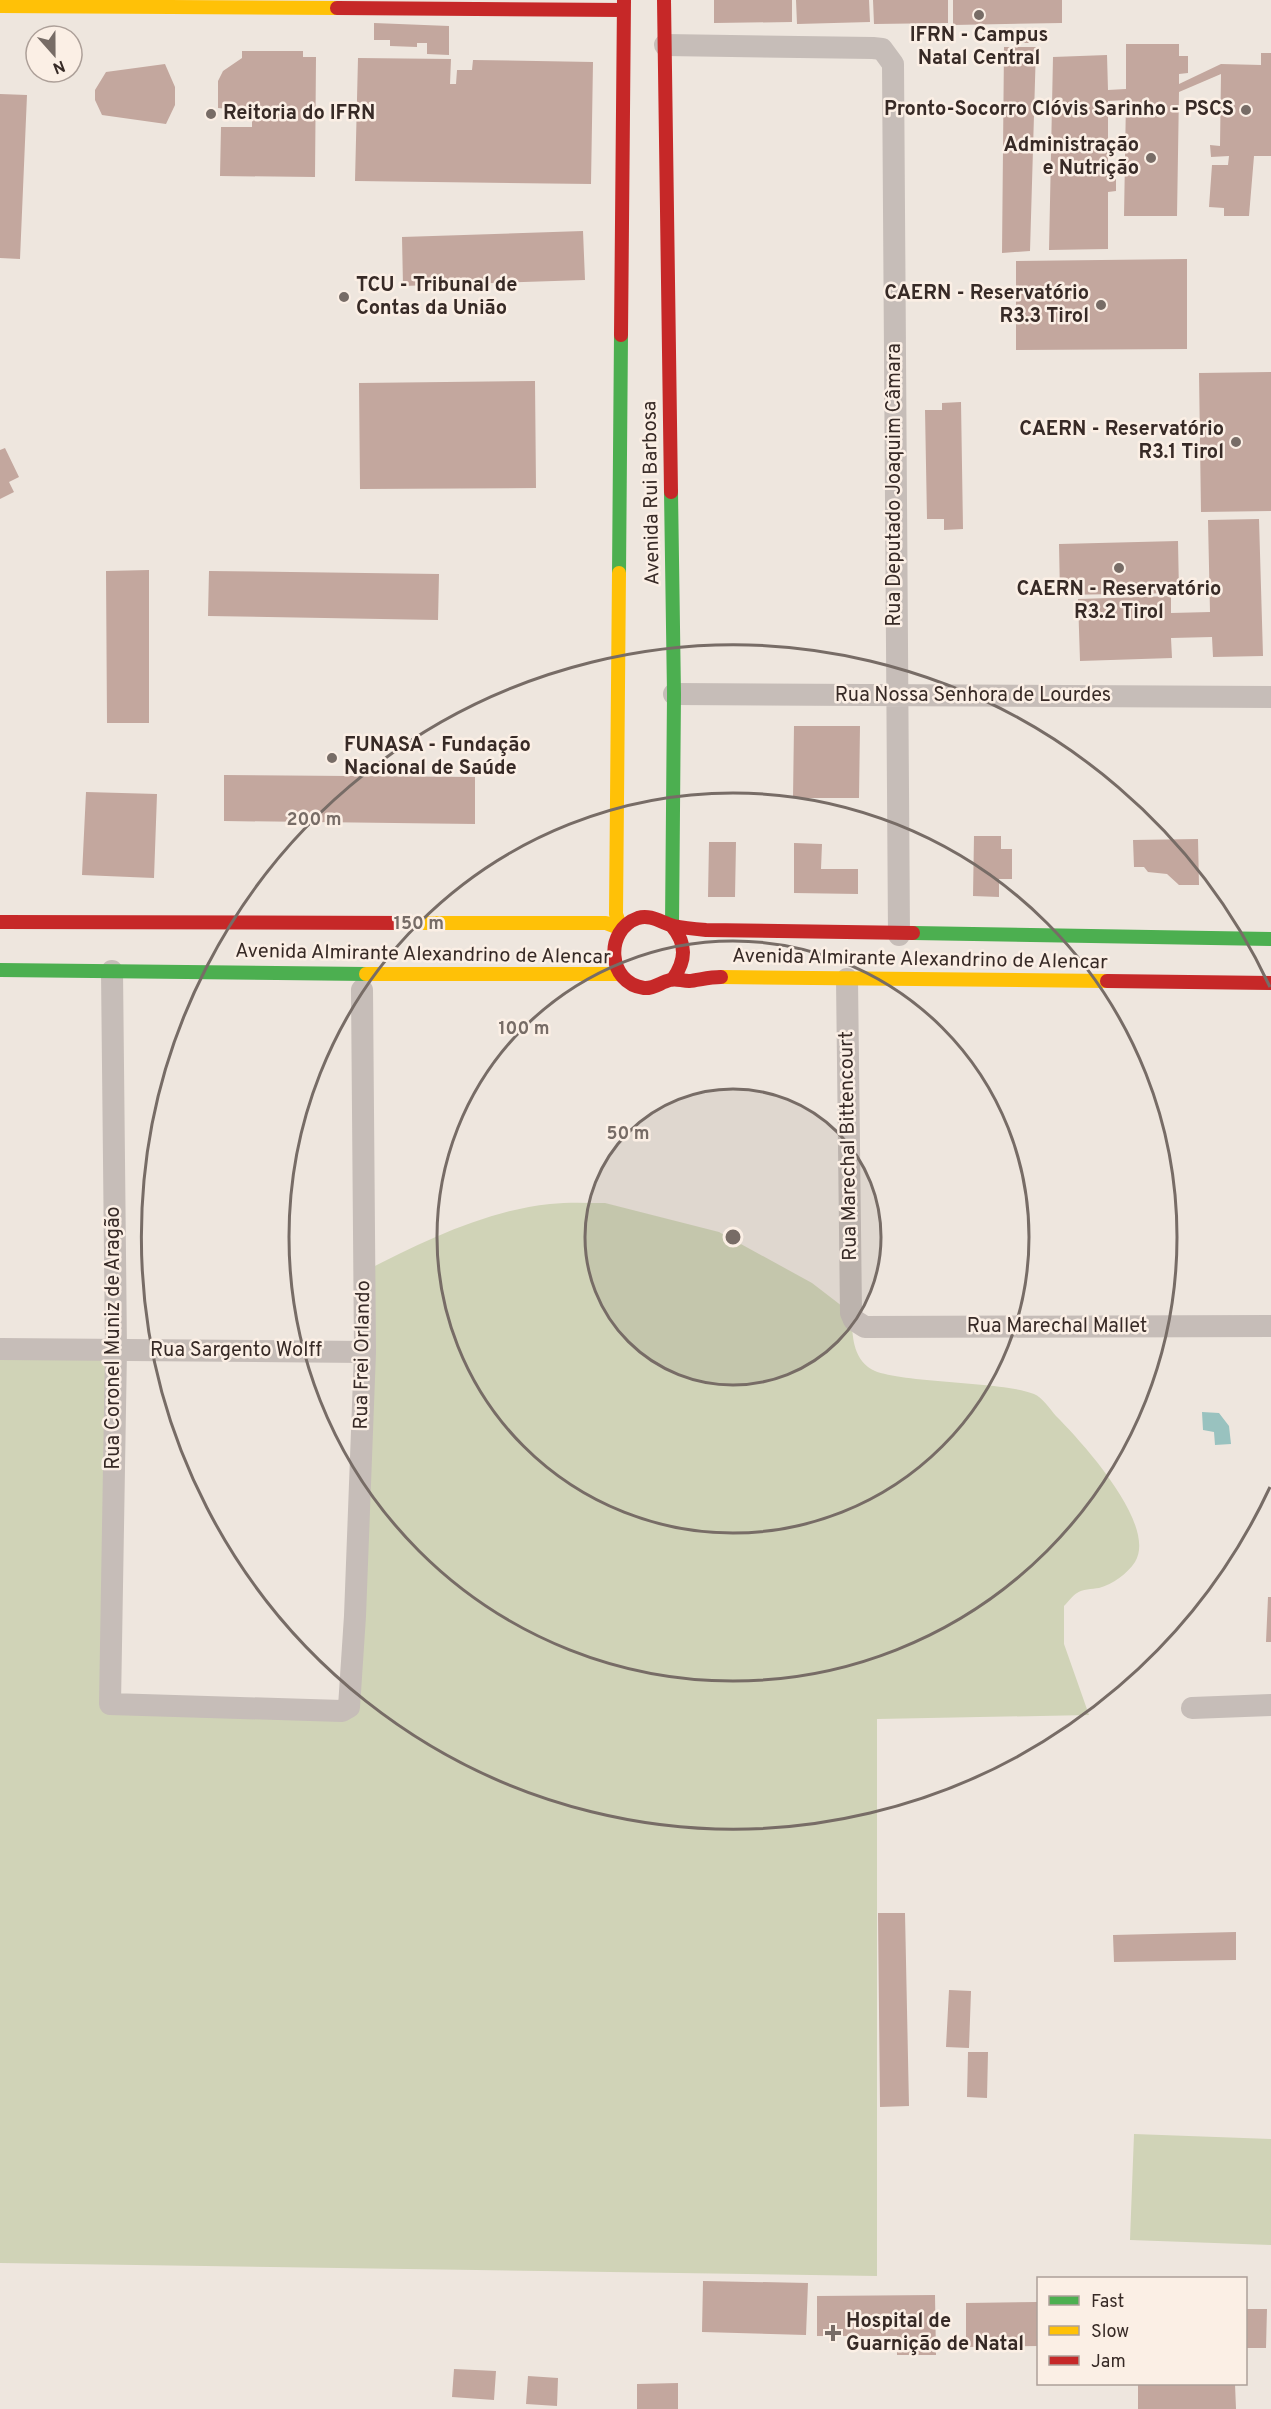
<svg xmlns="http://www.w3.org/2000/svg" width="1271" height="2409" font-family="Overpass,sans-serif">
  <rect width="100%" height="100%" fill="#eee6de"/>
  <!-- green -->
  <path fill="#d0d3b7" d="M605 1203 719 1232 812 1283 851 1313C853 1332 851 1353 868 1367 887 1384 999 1380 1034 1394 1042 1397 1050 1409 1056 1416 1081 1441 1158 1525 1135 1562 1127 1574 1113 1584 1099 1588 1092 1589 1082 1589 1077 1593 1072 1596 1068 1602 1064 1606V1644L1089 1715 877 1719V2276L0 2263V1349L116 1350 110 1704 339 1710 365 1271C423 1242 484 1211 550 1204 568 1202 587 1203 605 1203Z
    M1134 2134 1271 2139V2245L1130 2240Z"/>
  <!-- water -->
  <path fill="#99c2bf" d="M1202 1412 1219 1413 1229 1426 1231 1444 1215 1445 1214 1432 1203 1430Z"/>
  <!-- building -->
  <path fill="#c3a79e" d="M714 0H792V22L714 23Z
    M796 0H869L870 22 797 24Z
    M873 0H948V23L874 24Z
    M953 0H1062V23L953 25Z
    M374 23 449 26V55L427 54V43H417V47L390 46V40H374Z
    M1004 33H1032V43H1004Z
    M1126 44H1179V56H1188V73L1179 74V84L1221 64 1261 65V53H1271V156H1254L1249 216H1224V208L1209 207 1212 165H1228L1229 156 1211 157 1210 145 1220 146 1221 74 1179 92 1177 216H1124L1126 100 1108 101V179H1116V191L1108 192V249L1049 250 1053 57 1107 55 1108 90 1126 89Z
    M1004 47H1036L1030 251 1002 253Z
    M242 51H303V57H316L315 177 220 176 221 127H252V115H229V109L218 108V81L223 71 242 58Z
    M358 58 451 59 450 84H456L457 70H472L473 60 593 62 591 184 355 181Z
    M165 64 175 87V105L166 124 102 115 95 100V90L106 72Z
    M0 94 27 95 20 259 0 258Z
    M583 231 585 280 403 286 402 237Z
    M1187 259V349L1016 350V261Z
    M1271 372V511L1201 512 1199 373Z
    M535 381 536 488 360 489 359 383Z
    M961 402 963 529 944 530V519H927L925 410H942V403Z
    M5 448 19 477 9 482 14 492 0 499V450Z
    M1259 519 1263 656 1213 657 1212 637 1171 638 1172 658 1080 661 1078 599 1171 596V613L1210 612 1208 520Z
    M1178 541 1179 593 1060 595 1059 544Z
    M149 570V723H107L106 571Z
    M209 571 439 574 438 620 208 616Z
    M794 726H860L859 798H793Z
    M224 775 475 777V824L224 821Z
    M86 792 157 794 154 878 82 875Z
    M974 836H1001V849H1012V879H999V897L973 896Z
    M1198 839 1199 885H1179L1167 874 1148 872 1144 867H1134L1133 840Z
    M709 842H736L735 897H708Z
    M794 843 822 844 821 869H858V894L794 893Z
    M1268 1597H1271V1642H1266Z
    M878 1913H905L909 2106 880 2107Z
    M1236 1932V1960L1114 1962 1113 1935Z
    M949 1990 971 1991 969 2048 946 2047Z
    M968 2052H988L987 2098 967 2097Z
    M703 2281 808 2283 806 2335 702 2332Z
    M935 2295 936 2355H897V2336H817V2296Z
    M1038 2302V2346L966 2347V2303Z
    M1246 2309H1267L1266 2348H1246Z
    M454 2369 496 2371 494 2400 452 2397Z
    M528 2376 558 2378 557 2406 526 2404Z
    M678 2383V2409H637V2384Z
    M1138 2384H1235L1236 2409H1138Z"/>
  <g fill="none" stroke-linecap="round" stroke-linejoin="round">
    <!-- street -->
    <path stroke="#c6bdb8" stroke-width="22" d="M665 45 873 48 882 49 893 64 899 935
      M674 694 1271 697
      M112 971 116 1350 110 1704 342 1711 349 1707 355 1616 365 1352 362 990
      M847 979 851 1313 854 1320 865 1327 1271 1326
      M0 1349 365 1352
      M1192 1708 1271 1705"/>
    <!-- fast -->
    <path stroke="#4caf50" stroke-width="14" d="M671 492 674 694 672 926
      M619 573 621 335
      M913 933 1271 939
      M0 970 366 974"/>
    <!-- slow -->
    <path stroke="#ffc107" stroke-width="14" d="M0 6 337 8
      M619 573 616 914 621 929
      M410 923H606L621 929
      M366 974H619
      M721 977 1107 981"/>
    <!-- jam -->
    <path stroke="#c62828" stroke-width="14" d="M664 0 671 492
      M337 8 623 10
      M621 335 624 0
      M0 922 410 923
      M672 926C687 944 686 960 673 979
      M721 977C709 977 699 980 689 981 682 981 676 978 670 980 661 982 654 989 644 988 607 983 604 930 638 918 651 914 662 923 674 926 684 928 695 929 706 930L913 933
      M1107 981 1271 983"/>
  </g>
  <!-- distance rings -->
  <circle cx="733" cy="1237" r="148" fill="#776c66" fill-opacity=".12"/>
  <g fill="none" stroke="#776c66" stroke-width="3">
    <circle cx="733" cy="1237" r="148"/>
    <circle cx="733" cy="1237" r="296"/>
    <circle cx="733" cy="1237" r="444"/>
    <path d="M1270 1487A592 592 0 1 1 1270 987"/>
  </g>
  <!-- markers -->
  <g fill="#776c66" stroke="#fbefe5" stroke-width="2">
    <circle cx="979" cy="15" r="6"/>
    <circle cx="1246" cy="110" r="6"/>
    <circle cx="211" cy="114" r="6"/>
    <circle cx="1151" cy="158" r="6"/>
    <circle cx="344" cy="297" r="6"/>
    <circle cx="1101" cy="305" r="6"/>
    <circle cx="1236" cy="442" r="6"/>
    <circle cx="1119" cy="568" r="6"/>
    <circle cx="332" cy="758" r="6"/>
    <path d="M830 2324h6v6h6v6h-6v6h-6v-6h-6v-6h6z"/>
  </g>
  <g text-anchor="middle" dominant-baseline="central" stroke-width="5" stroke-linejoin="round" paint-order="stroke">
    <!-- poi labels -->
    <g font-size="20" font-weight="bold" fill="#372a26" stroke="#fbefe5" text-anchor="end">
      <text x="979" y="36" text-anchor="middle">IFRN - Campus<tspan x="979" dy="23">Natal Central</tspan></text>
      <text x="1234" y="110">Pronto-Socorro Clóvis Sarinho - PSCS</text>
      <text x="223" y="114" text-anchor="start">Reitoria do IFRN</text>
      <text x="1139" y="146">Administração<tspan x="1139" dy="23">e Nutrição</tspan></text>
      <text x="356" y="286" text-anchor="start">TCU - Tribunal de<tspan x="356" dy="23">Contas da União</tspan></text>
      <text x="1089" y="294">CAERN - Reservatório<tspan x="1089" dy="23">R3.3 Tirol</tspan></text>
      <text x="1224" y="430">CAERN - Reservatório<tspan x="1224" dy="23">R3.1 Tirol</tspan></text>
      <text x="1119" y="590" text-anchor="middle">CAERN - Reservatório<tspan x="1119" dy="23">R3.2 Tirol</tspan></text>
      <text x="344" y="746" text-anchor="start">FUNASA - Fundação<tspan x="344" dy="23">Nacional de Saúde</tspan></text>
      <text x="846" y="2322" text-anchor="start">Hospital de<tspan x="846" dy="23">Guarnição de Natal</tspan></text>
    </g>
    <!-- street labels -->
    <g font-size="20" fill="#372a26" stroke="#fbefe5">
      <text transform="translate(895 485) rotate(-90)">Rua Deputado Joaquim Câmara</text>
      <text transform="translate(652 493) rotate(-91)">Avenida Rui Barbosa</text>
      <text x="973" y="696">Rua Nossa Senhora de Lourdes</text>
      <text transform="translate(423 955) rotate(1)">Avenida Almirante Alexandrino de Alencar</text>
      <text transform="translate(920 960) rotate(1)">Avenida Almirante Alexandrino de Alencar</text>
      <text transform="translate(849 1146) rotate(-91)">Rua Marechal Bittencourt</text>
      <text x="1057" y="1327">Rua Marechal Mallet</text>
      <text transform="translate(114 1338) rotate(-90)">Rua Coronel Muniz de Aragão</text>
      <text x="236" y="1351">Rua Sargento Wolff</text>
      <text transform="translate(363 1355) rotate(-89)">Rua Frei Orlando</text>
    </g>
  </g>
  <circle cx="733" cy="1237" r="9" fill="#776c66" stroke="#fbefe5" stroke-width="3"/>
  <g font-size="18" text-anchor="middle" font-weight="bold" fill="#776c66" stroke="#fbefe5" stroke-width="5" stroke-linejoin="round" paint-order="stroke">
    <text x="314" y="825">200 m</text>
    <text x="419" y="929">150 m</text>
    <text x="524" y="1034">100 m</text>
    <text x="628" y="1139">50 m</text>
  </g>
  <!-- legend -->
  <rect x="1037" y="2277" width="210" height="108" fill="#fbefe5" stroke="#ada099" stroke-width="1.5"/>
  <rect x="1049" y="2296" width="30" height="9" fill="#4caf50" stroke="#ada099" stroke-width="1.5"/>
  <text x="1091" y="2307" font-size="18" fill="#372a26">Fast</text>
  <rect x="1049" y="2326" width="30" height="9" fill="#ffc107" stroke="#ada099" stroke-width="1.5"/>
  <text x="1091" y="2337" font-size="18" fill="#372a26">Slow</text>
  <rect x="1049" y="2356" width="30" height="9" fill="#c62828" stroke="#ada099" stroke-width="1.5"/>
  <text x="1091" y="2367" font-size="18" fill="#372a26">Jam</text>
  <!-- north arrow -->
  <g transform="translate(54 54) rotate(159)"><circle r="28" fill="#fbefe5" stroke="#ada099" stroke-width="1.5"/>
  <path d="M0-4.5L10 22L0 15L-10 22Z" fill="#776c66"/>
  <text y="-9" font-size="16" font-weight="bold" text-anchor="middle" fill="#372a26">N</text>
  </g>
</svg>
